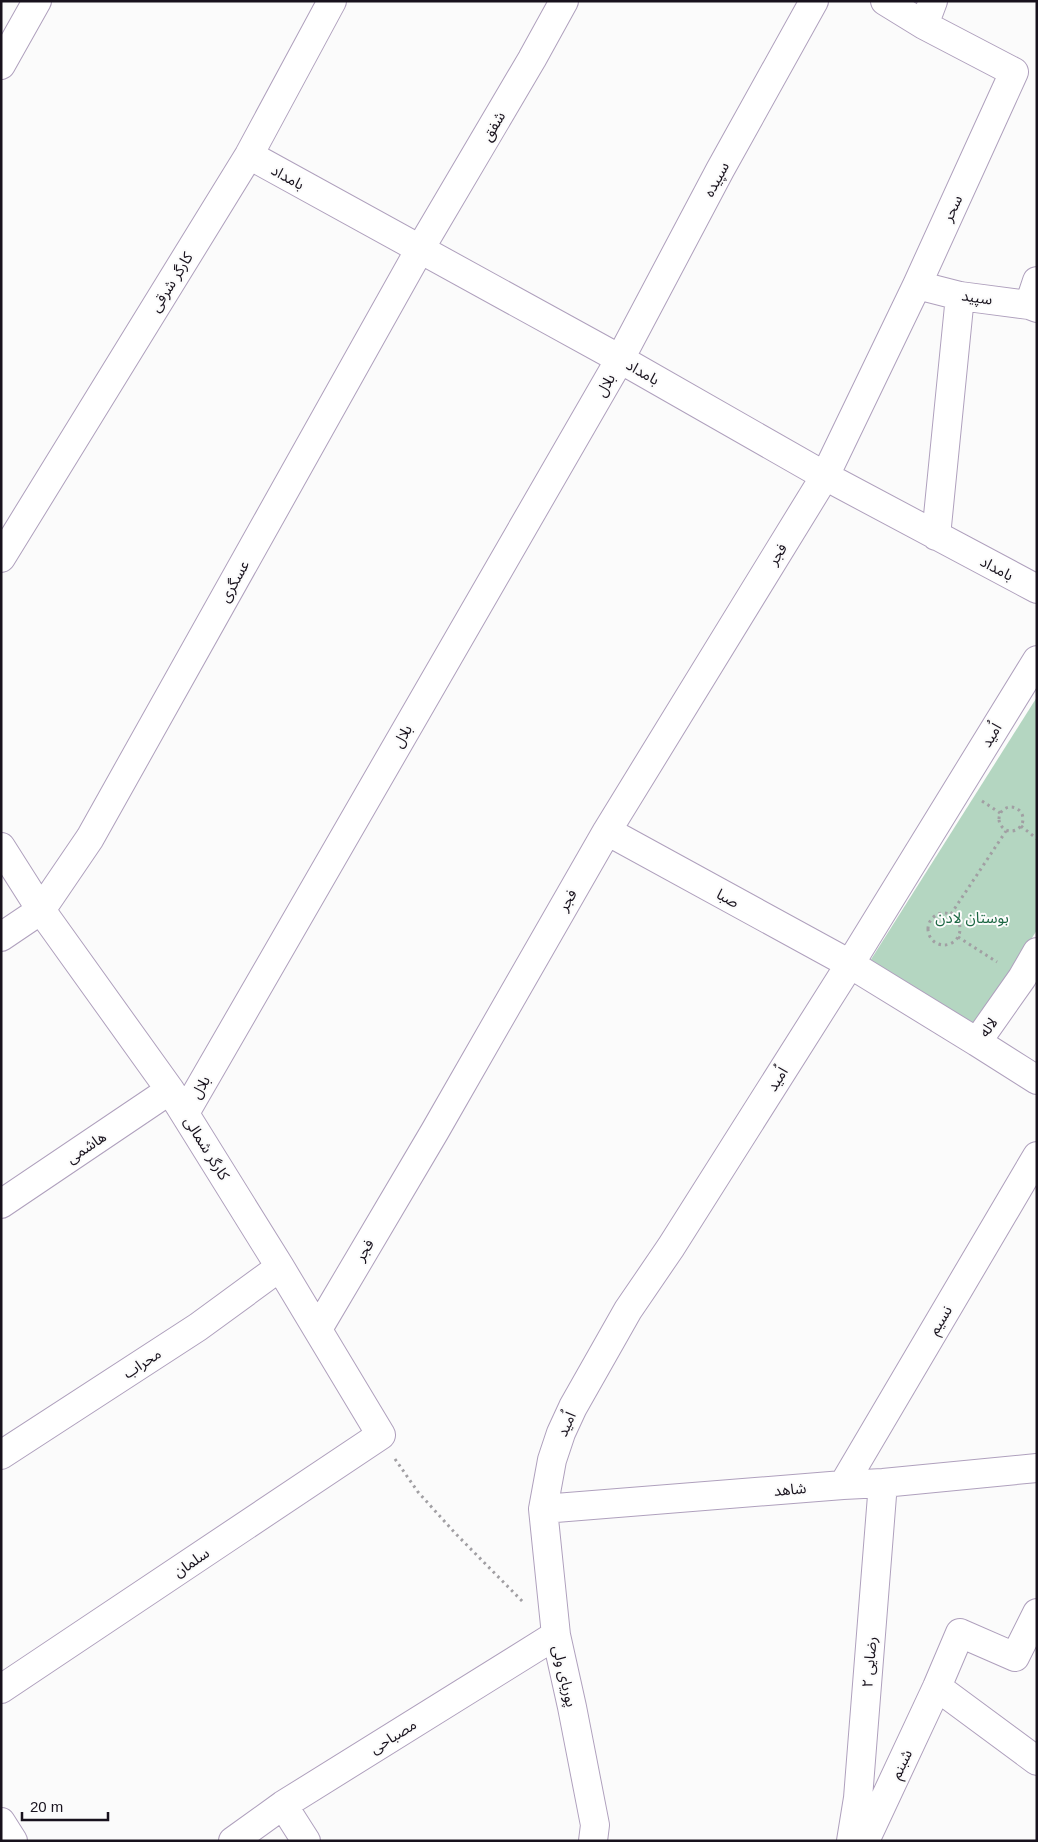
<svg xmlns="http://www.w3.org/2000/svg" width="1038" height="1842" font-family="Arial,'Noto Sans Arabic',sans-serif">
  <rect width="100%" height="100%" fill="#fbfbfb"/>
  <!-- green -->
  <path fill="#b4d6c1" d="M1037 697V930L975 1028 870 961Z"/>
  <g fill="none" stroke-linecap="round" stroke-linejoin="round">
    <!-- minor casing -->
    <g stroke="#afa0bd" stroke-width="30">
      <path id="minor" d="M924 25 933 1
        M1 65 37 1
        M249 155 620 359 825 476 1037 589
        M917 285 960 296 1029 305 1037 308
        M1029 305 1037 281
        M936 536 960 296
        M1 558 249 155 332 1
        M607 831 850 964 977 1042
        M1 847 41 910 170 1090 280 1267 381 1435 1 1689
        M1 937 41 910 90 838 420 249 532 59 564 1
        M1037 952 1022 978 977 1042 1037 1080
        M185 1113 620 359 720 170 814 1
        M1 1204 170 1090
        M318 1329 435 1131 607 831 825 476 917 285 1014 72 924 25 885 1
        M1 1455 198 1327 280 1267
        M843 1485 1037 1156
        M543 1509 843 1485 883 1483 1037 1468
        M937 1687 1037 1761
        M283 1805 306 1841
        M233 1841 283 1805 556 1635
        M593 1841 595 1825 572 1707 556 1635 543 1509 552 1460 561 1433 573 1407 628 1310 671 1247 850 964 1037 660
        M851 1841 858 1798 883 1483
        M865 1841 937 1687 960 1633 1015 1657 1037 1613"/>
    </g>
    <!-- secondary casing -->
    <g stroke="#afa0bd" stroke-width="30">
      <path id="secondary" d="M1 1822 13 1841"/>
    </g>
    <!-- path -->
    <path stroke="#a19fa3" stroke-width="3" stroke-dasharray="2.5 4" stroke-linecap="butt" d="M982 801 1000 813
      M999 819a12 12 0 1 1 24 0a12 12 0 1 1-24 0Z
      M1021 826 1037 839
      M928 929a16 16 0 1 1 32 0a16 16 0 1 1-32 0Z
      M951 914 1006 831
      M958 937 997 962
      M395 1459 418 1492 455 1533 524 1603"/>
    <!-- minor -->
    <use href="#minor" stroke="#fff" stroke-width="28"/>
    <!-- secondary -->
    <use href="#secondary" stroke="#fff" stroke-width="28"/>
  </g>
  <g text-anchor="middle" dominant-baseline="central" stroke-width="4" stroke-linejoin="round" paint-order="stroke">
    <!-- street labels -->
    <g font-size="15" fill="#18121d" stroke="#fbfbfb">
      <text transform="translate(493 126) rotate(-59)">شفق</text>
      <text transform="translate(288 177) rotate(29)">بامداد</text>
      <text transform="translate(716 179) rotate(-62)">سپیده</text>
      <text transform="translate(952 208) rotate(-65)">سحر</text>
      <text transform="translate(171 282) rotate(-58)">کارگر شرقی</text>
      <text transform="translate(977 297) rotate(8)">سپید</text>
      <text transform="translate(643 372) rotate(30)">بامداد</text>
      <text transform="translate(605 385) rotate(-60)">بلال</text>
      <text transform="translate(777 554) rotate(-58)">فجر</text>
      <text transform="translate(997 568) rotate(28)">بامداد</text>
      <text transform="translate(234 581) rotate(-61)">عسگری</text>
      <text transform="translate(991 735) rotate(-59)">اُمید</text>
      <text transform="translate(402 736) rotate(-60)">بلال</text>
      <text transform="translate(728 898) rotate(29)">صبا</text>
      <text transform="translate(567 900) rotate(-60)">فجر</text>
      <text transform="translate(988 1027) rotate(-55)">لاله</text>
      <text transform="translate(777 1079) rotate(-58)">اُمید</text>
      <text transform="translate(200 1087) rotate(-60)">بلال</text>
      <text transform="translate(86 1147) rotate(-34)">هاشمی</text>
      <text transform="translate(207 1148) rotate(58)">کارگر شمالی</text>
      <text transform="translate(364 1250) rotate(-59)">فجر</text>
      <text transform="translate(940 1320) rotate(-59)">نسیم</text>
      <text transform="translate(142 1363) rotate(-33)">محراب</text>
      <text transform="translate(566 1424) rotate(-66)">اُمید</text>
      <text transform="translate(790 1489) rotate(-5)">شاهد</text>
      <text transform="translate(191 1562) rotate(-34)">سلمان</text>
      <text transform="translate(869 1662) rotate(-85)">رضایی ۲</text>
      <text transform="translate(565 1676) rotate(77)">پوریای ولی</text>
      <text transform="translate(393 1736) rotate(-32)">مصباحی</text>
      <text transform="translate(901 1764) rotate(-65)">شبنم</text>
    </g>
    <!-- park labels -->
    <g font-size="15" fill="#1c6743" stroke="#fbfbfb">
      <text x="972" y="917">بوستان لادن</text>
    </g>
  </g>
  <!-- border -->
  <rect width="1038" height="1842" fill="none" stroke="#18121d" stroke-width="5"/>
  <!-- scale -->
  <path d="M22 1812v8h86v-8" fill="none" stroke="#18121d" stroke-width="2.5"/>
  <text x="30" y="1812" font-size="15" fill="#18121d" stroke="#fbfbfb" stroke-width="4" paint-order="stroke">20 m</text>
</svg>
